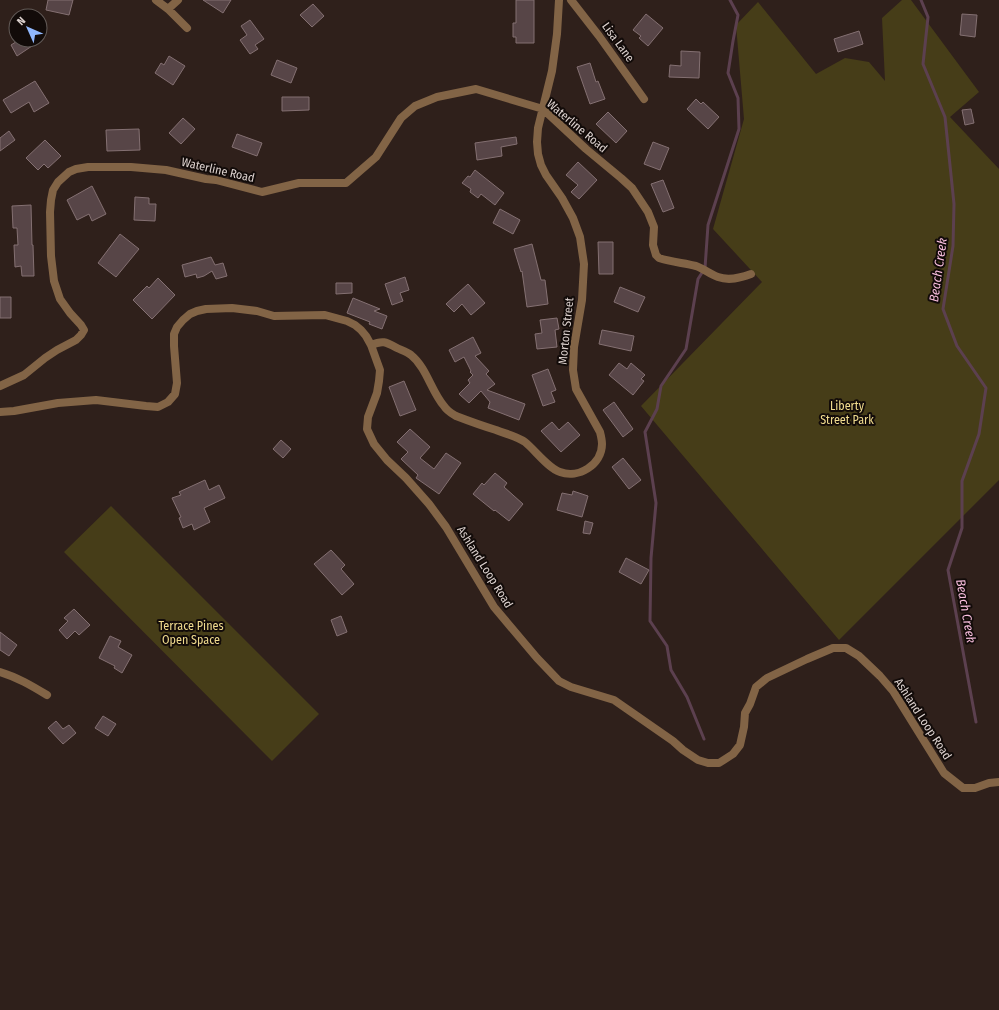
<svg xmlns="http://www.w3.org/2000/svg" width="999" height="1010" font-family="'Fira Sans Condensed',sans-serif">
  <rect width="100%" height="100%" fill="#2f201b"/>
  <!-- green -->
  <path fill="#463d18" d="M902 0H911L979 92 950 117 999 169V480L839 640 641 406 762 282 713 229 744 119 736 25 758 2 816 74 845 58 869 62 885 81 882 18Z
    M111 506 319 714 272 761 64 552Z"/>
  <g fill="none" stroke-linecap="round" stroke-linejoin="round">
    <!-- stream -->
    <path stroke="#5c404f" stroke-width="3" d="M921 0 928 17 923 64 945 117 954 204 953 246 943 309 957 346 986 388 979 434 962 481V528L948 570 976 722
      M704 739 687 697 671 670 667 646 650 621 651 558 656 503 645 432 657 409 661 386 686 349 698 279 705 268 708 225 739 129 738 98 728 73 733 41 738 15 730 0"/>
  </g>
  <!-- building -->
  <path fill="#574547" stroke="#847072" d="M48 0H73L69 15 46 10Z
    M203 0H231L223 13Z
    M516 0H534V43H516V37H513V23H516Z
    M313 4 324 16 312 27 300 15Z
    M646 14 663 28 648 46 639 38 641 36 633 30Z
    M962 14 977 15 975 37 960 35Z
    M250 20 264 39 255 45 258 49 250 54 240 40 247 35 241 26Z
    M859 31 863 44 838 52 834 39Z
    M19 40H41L17 56 11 45Z
    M681 51 700 52 699 78 669 77 670 65 681 66Z
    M169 56 185 66 173 85 155 73 161 63 164 65Z
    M277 60 297 68 291 83 271 75Z
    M590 63 596 82 598 81 605 99 590 104 577 67Z
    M35 81 49 103 34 112 29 102 11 113 3 100Z
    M282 97H309V110L282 111Z
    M696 99 701 104 703 102 719 117 708 129 687 109Z
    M971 109 974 123 965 125 962 110Z
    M608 112 627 131 616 143 596 124Z
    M183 118 195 129 181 144 169 133Z
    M139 129 140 150 107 151 106 130Z
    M9 131 15 140 0 151V138Z
    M237 134 262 143 257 156 232 147Z
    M516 137 517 144 501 147 502 156 477 160 475 143Z
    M45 140 61 156 48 168 44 164 38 170 26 158Z
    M653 142 669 148 660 170 644 164Z
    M578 162 597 180 579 199 571 192 578 185 566 175Z
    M475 170 504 193 495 205 481 194 478 198 470 192 471 189 462 183 468 176 470 177Z
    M663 180 674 208 663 212 651 184Z
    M92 186 106 214 92 221 89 214 77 220 67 200Z
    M135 197 149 198V204H156L155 221 134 220Z
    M31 205 32 245H33L34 276H22L21 266 15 267 14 245H18L17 228H13L12 206Z
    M500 209 520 220 513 234 493 223Z
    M120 234 139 249 116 277 98 263Z
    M598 242H613V274H599Z
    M532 244 541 280H545L548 304 527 307 522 271 521 272 514 249Z
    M211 257 215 265 223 263 227 276 216 279 212 271 204 276 197 278 196 274 185 277 182 265Z
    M405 277 409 290 400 293 403 301 392 305 385 284Z
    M158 278 175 295 152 319 133 300 147 286 149 288Z
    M336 283H352V293L336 294Z
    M468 284 485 303 471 315 462 304 454 312 446 304Z
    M620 287 645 297 638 312 614 302Z
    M0 297H11V318H0Z
    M353 298 380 309 374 311 387 316 382 329 369 324 370 322 347 313Z
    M557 318 559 329 555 330 557 347 537 349 535 334 542 333 540 320Z
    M602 330 634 336 631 351 599 344Z
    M473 337 481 353 475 356 489 371 486 374 495 384 487 390 525 404 519 420 488 408 490 402 481 391 469 403 459 394 470 383 468 380 473 375 470 372 471 371 464 357 455 362 449 350Z
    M619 363 627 369 631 363 645 375 641 379 644 381 633 395 609 375Z
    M548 369 556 390 551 392 555 402 543 406 532 375Z
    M404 381 416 410 400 416 389 387Z
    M614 402 633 429 623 437 603 410Z
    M552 422 559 430 568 422 580 435 561 452 541 431Z
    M410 429 430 447 420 458 434 469 446 453 461 463 439 494 416 478 418 475 401 459 408 452 397 442Z
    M281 440 291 449 283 458 273 449Z
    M623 458 641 480 629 489 612 467Z
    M495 473 507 483 504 487 523 504 509 521 495 510 494 511 473 494 482 483 484 485Z
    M205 480 209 490 219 485 225 498 204 508 210 522 194 530 192 524 183 528 179 518 181 517 172 498 181 495 179 492Z
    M573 491 588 496 582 517 557 510 562 493 572 495Z
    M585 521 593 523 590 534 583 533Z
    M331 550 345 565 341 569 354 584 342 595 314 564Z
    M626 558 649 570 641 584 619 572Z
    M74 609 90 625 79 635 75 631 67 639 59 630 68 621 64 618Z
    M341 616 347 632 337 636 331 620Z
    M0 632 17 645 9 656 0 650Z
    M110 636 121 641 118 647 132 655 122 673 114 668 115 666 99 658Z
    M103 716 116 724 108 736 95 728Z
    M56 721 63 729 69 725 76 733 63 744 48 728Z"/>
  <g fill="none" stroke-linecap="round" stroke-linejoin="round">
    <!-- street -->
    <path stroke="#826446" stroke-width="8" d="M156 0 168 9 187 28
      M571 0 599 36 644 99
      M168 9 178 0
      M371 345C383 340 386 342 397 348 401 350 407 352 411 355 427 368 431 391 444 406 447 411 451 413 456 416 469 421 483 426 496 430 506 434 516 436 525 442 535 450 548 468 560 472 578 479 602 465 602 444 602 440 601 436 600 432L576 389 573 370 574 347 582 300 584 264 580 237 573 218 562 198 546 175 541 165 538 154 537 142 538 128 552 71 557 34 559 0
      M0 386 24 375 45 358 57 350 76 340 81 335 84 330 81 325 70 313 60 299 54 281 51 256 50 212 51 200 53 190 58 182 69 172 76 169 88 167H131L166 170 206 179 216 180 262 192 299 183H346L376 157 401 118 415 106 437 97 476 89 543 109 586 149 621 178 632 188 648 212 654 227 653 245 656 255 659 258C671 262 684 263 696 266 704 269 710 274 718 277 729 281 740 278 751 274
      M0 412 14 411 58 403 96 400 146 406 158 407 168 402 175 394 177 383 174 346V334L177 327 183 320 190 314 197 311 206 309 232 308 257 311 274 316 325 315 347 321 355 325 361 330 366 336 371 345 380 370 379 381 377 393 368 417 367 429 374 444 387 460 406 478 429 504 446 527 494 607 537 658 559 681 571 687 614 700 673 741 683 750 698 760 708 763H719L733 754 740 745 744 727 745 713 750 704 756 687 767 678 807 659 833 648H846L859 656 880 676 893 691 944 773 963 788H975L989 783 999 782
      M0 672C17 677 32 686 47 695"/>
  </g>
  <g text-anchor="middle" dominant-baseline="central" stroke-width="4" stroke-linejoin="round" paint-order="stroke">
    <!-- street labels -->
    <g font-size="12" fill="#ddd2cf" stroke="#120b09">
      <text transform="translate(618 42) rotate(54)">Lisa Lane</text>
      <text transform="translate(577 126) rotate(40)">Waterline Road</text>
      <text transform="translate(218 170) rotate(13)">Waterline Road</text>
      <text transform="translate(566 331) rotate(-84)">Morton Street</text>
      <text transform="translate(485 567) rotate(58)">Ashland Loop Road</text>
      <text transform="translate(923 719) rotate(57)">Ashland Loop Road</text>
    </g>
    <!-- park labels -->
    <g font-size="12" fill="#f0db8e" stroke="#120b09">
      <text x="847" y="406">Liberty<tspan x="847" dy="14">Street Park</tspan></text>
      <text x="191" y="626">Terrace Pines<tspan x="191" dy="14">Open Space</tspan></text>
    </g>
    <!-- water labels -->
    <g font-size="13" font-style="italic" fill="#fabfdf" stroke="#120b09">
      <text transform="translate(938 270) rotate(-82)">Beach Creek</text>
      <text transform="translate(966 611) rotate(80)">Beach Creek</text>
    </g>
  </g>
  <!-- north arrow -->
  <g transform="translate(28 28) rotate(315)"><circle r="19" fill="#120b09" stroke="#635b58"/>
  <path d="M0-3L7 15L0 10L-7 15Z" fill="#91b8fd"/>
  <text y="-6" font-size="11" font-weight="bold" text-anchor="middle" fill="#ddd2cf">N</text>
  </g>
</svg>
